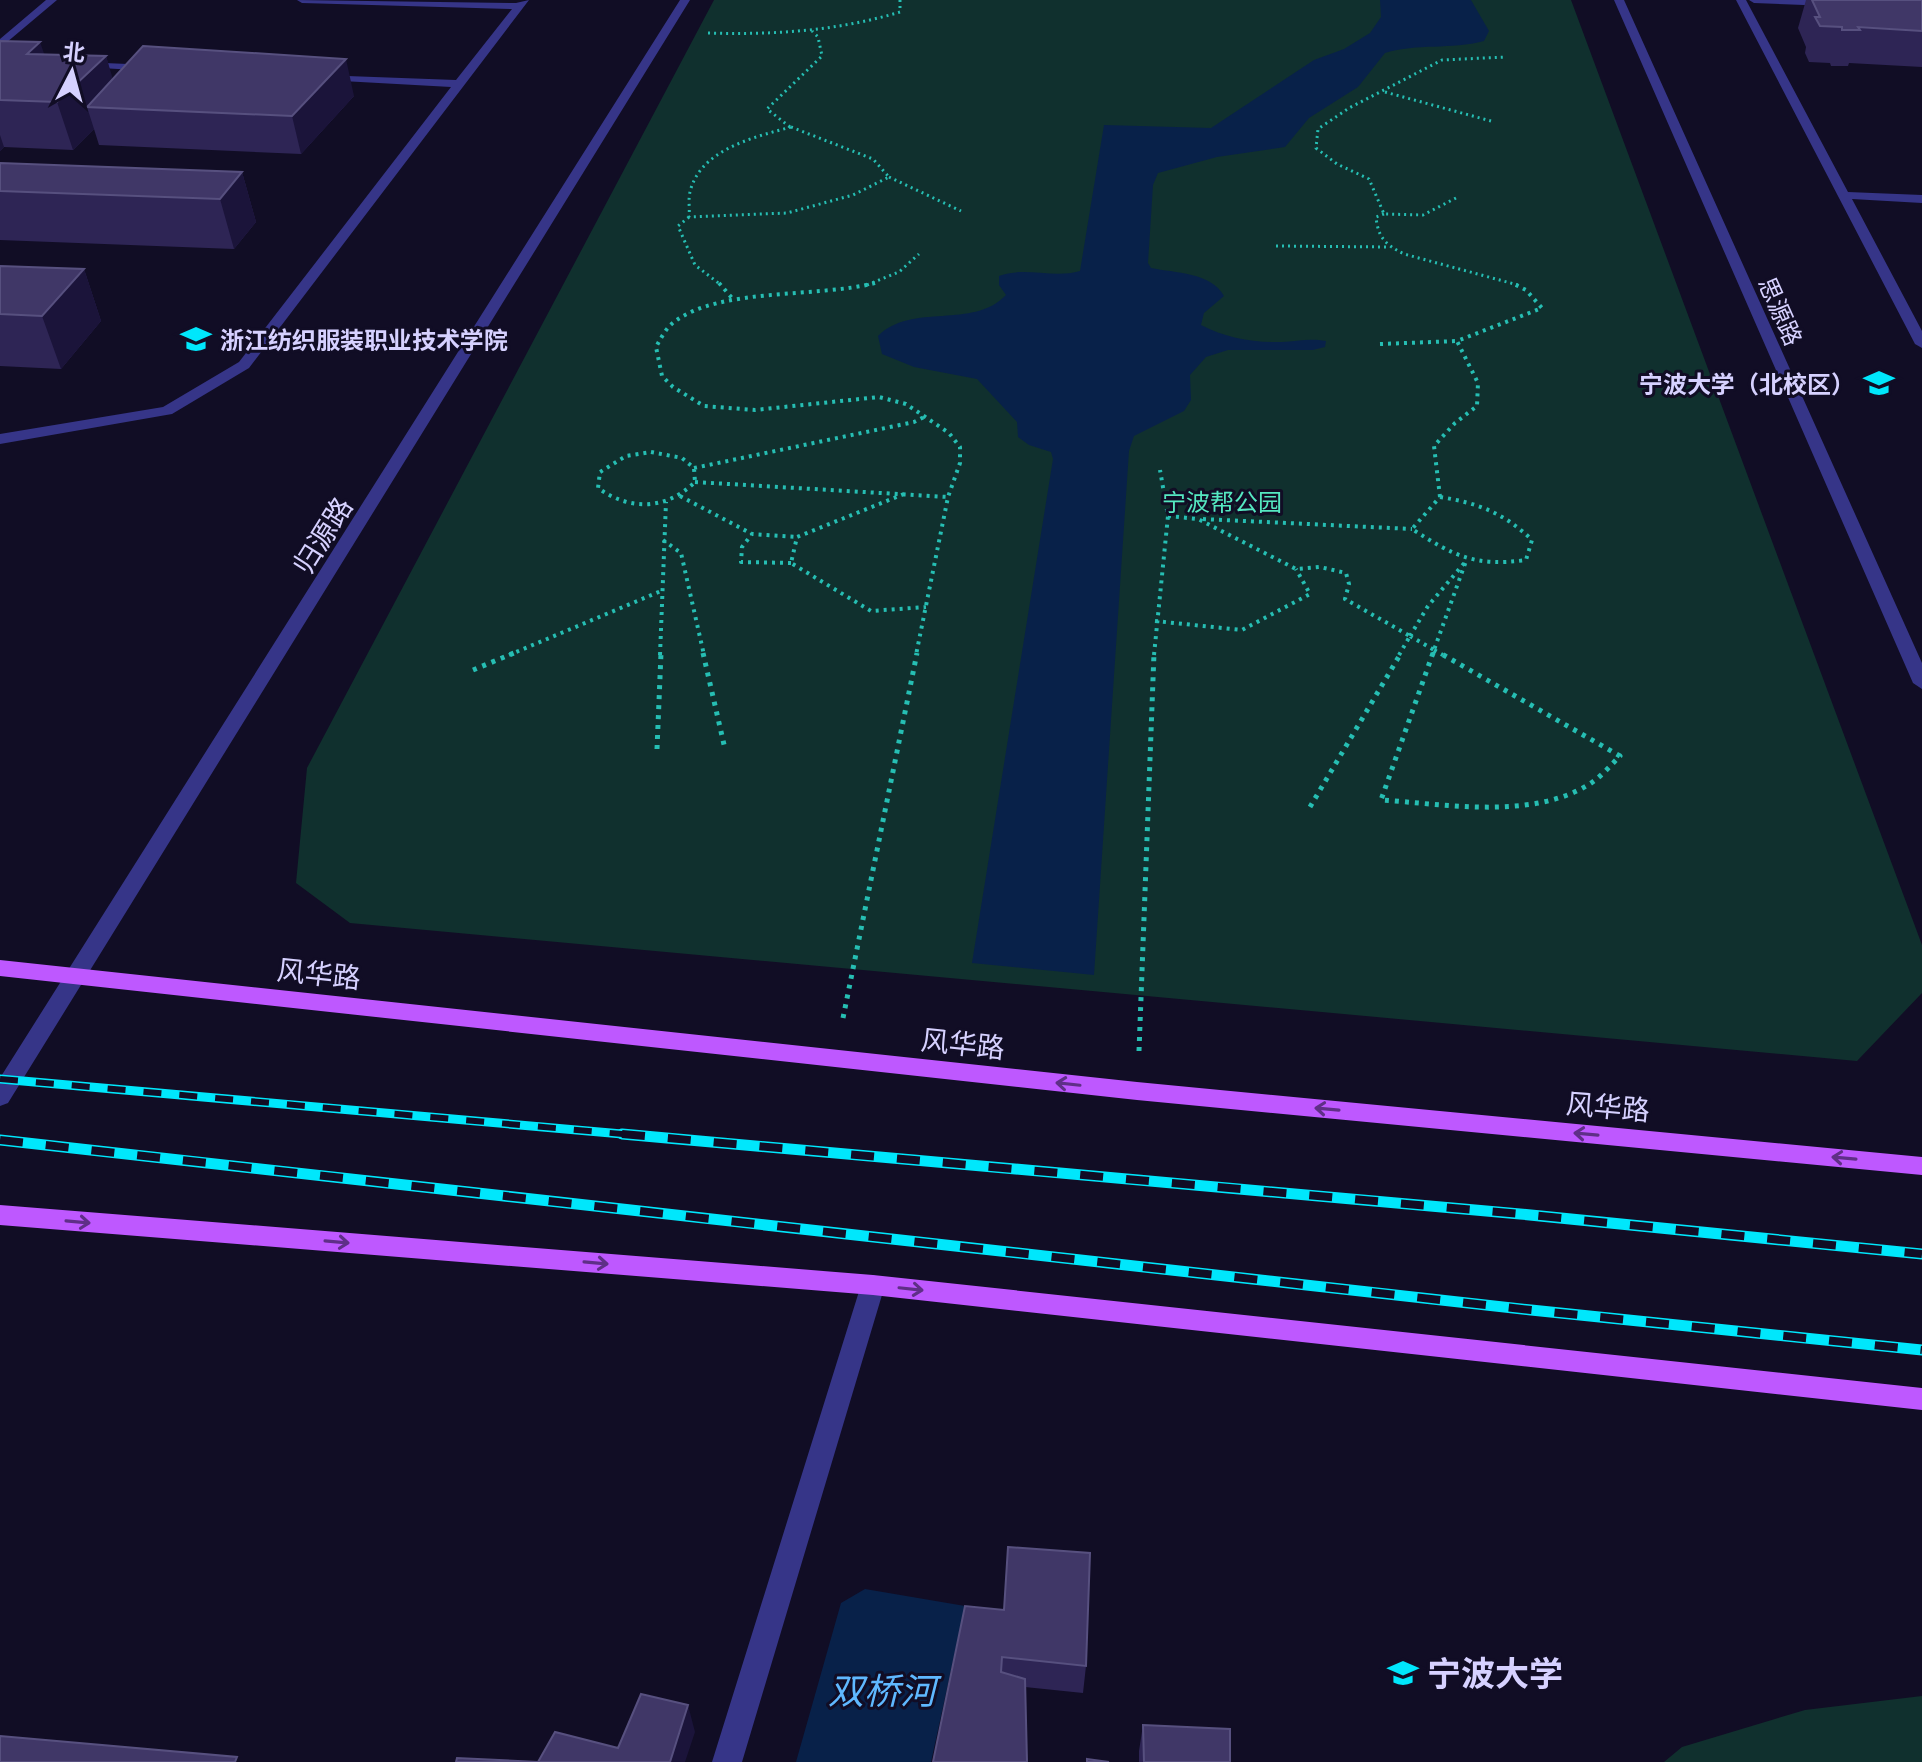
<svg xmlns="http://www.w3.org/2000/svg" width="1922" height="1762" font-family="Manrope,'Noto Sans SC',sans-serif">
  <rect width="100%" height="100%" fill="#110d25"/>
  <!-- green -->
  <path fill="#10302e" d="M714 0H1571L1922 945V993L1857 1061 350 923 296 883 307 768Z
    M1922 1696V1762H1664L1682 1747 1805 1710Z"/>
  <!-- water -->
  <path fill="#082149" d="M1380 0H1471L1489 31 1484 41C1451 50 1417 43 1385 53L1358 87 1309 118 1285 147 1217 157 1158 173 1153 185 1148 263 1151 268C1175 273 1211 272 1224 296L1204 313 1201 325C1226 338 1254 343 1282 342 1297 341 1310 338 1326 341L1325 347 1313 350H1228L1206 357 1190 375 1191 400 1184 411 1134 436 1129 451 1094 975 972 963 1053 459 1051 452 1029 445 1018 437 1017 422 977 379 914 367 882 354 878 336C912 302 973 330 1006 295L999 285V276C1024 266 1053 279 1080 271L1104 125 1211 128 1314 60 1344 49 1370 33 1381 17Z
    M865 1589 965 1606 931 1762H796L841 1603Z"/>
  <g fill="none" stroke-linecap="round" stroke-linejoin="round">
    <!-- path-far2 -->
    <path stroke="#26beb3" stroke-width="3" stroke-dasharray="2 4" stroke-linecap="butt" d="M708 33C774 35 837 31 900 12V0
      M1385 92 1491 121
      M790 127 767 109 822 56 818 37 812 31
      M791 127 873 159 889 177 853 195 787 213 689 217C690 209 688 200 690 192 700 149 755 137 791 127Z
      M889 177 961 211
      M1456 198 1423 215 1384 214 1369 179 1337 164 1316 148 1318 129 1349 108 1442 60 1506 57
      M1384 214 1376 217C1378 238 1386 245 1404 254L1518 285
      M689 217 678 226 695 265 721 285
      M1276 246 1389 247
      M867 285 899 272 919 254"/>
    <!-- path-far1 -->
    <path stroke="#26beb3" stroke-width="4" stroke-dasharray="3 5" stroke-linecap="butt" d="M719 283 732 298
      M875 283C818 298 720 287 674 322 666 328 661 338 656 347L662 376 673 387 704 406 755 410 879 397 906 404 949 433 960 447V463L948 497 916 655
      M1380 344 1457 341
      M651 452 682 458 694 468 695 482C666 510 630 511 598 488L600 472 626 456Z
      M694 468 914 422 926 416
      M695 482 948 497
      M904 494 797 537 791 563 871 611 926 607
      M680 496 752 534
      M1440 497 1434 446 1455 423 1477 406 1478 383 1457 341 1542 308 1526 290 1512 283
      M1440 497C1478 503 1504 513 1532 540L1526 560C1475 567 1454 556 1412 529Z
      M1168 516 1198 519 1296 569 1320 567 1346 573 1349 584 1345 599 1410 636
      M1203 519 1412 529
      M663 540 681 553 704 655
      M791 563 741 562 742 547 752 534 797 537
      M1155 621 1242 630 1310 594 1296 569
      M1410 636 1434 650
      M1410 636 1428 606 1466 561 1434 650
      M1434 650 1443 655
      M509 655 661 591
      M660 655 666 502
      M1154 655 1168 516 1160 470
      M1399 655 1410 636
      M1433 655 1434 650"/>
    <!-- path -->
    <path stroke="#26beb3" stroke-width="5" stroke-dasharray="4 6" stroke-linecap="butt" d="M703 653 725 749
      M1433 653 1381 800C1445 804 1530 820 1588 785 1600 778 1610 766 1620 756L1440 653
      M473 670 514 653
      M657 749 661 653
      M1310 807 1401 653
      M843 1018 917 653
      M1139 1051 1154 653"/>
    <!-- service -->
    <path fill="#363588" fill-rule="evenodd" d="M46 0H57L0 48V39Z
      M297 0 516 3 529 0 249 368 172 414 0 444V434L163 407 239 362 451 87 324 80 320 79V75L456 80 512 9 302 3Z
      M1736 0H1746L1848 192 1922 195V203L1852 199 1922 331V348L1915 344Z
      M1749 0H1830L1835 3 1830 6 1754 3Z
      M80 62 152 65 158 68 152 71 84 67 80 66Z
      M873 1275 882 1278 885 1285 742 1762H712L861 1285 864 1278Z"/>
    <!-- tertiary -->
    <path fill="#363588" fill-rule="evenodd" d="M680 0H690L8 1103 0 1106V1078Z
      M1614 0H1624L1922 663V689L1913 683Z"/>
    <!-- primary -->
    <path fill="#be58ff" fill-rule="evenodd" d="M0 960 1137 1082 1922 1157V1175L1137 1100 0 976Z
      M0 1205 873 1275 1922 1388V1410L873 1295 0 1225Z"/>
    <!-- rail-far1 casing -->
    <g stroke="#00e7fc" stroke-width="9">
      <path id="rail-far1" d="M0 1079 645 1136"/>
    </g>
    <!-- rail casing -->
    <g stroke="#00e7fc" stroke-width="11">
      <path id="rail" d="M622 1134 1520 1214 1922 1254
        M0 1140 1531 1310 1922 1350"/>
    </g>
    <!-- rail-far1 -->
    <use href="#rail-far1" stroke="#110d25" stroke-width="6" stroke-dasharray="18" stroke-linecap="butt"/>
    <!-- rail -->
    <use href="#rail" stroke="#110d25" stroke-width="8" stroke-dasharray="23" stroke-linecap="butt"/>
  </g>
  <!-- wall -->
  <path fill="#2e2555" d="M1806 0H1922V67L1849 63 1848 66H1831L1830 63 1809 62 1805 53 1806 47 1798 28Z
    M0 41 44 54 106 56 112 79 354 96 301 154 99 145 94 129 73 150 4 147 0 151Z
    M0 163 242 172 256 222 234 249 0 240Z
    M0 266 84 269 101 321 61 369 0 366Z
    M1004 1610 1086 1666 1083 1693 1025 1687 933 1762Z
    M1143 1725 1230 1762H1139V1751Z"/>
  <!-- shaded-wall -->
  <path fill="#1b143a" d="M40 42 56 88 27 54Z
    M106 56 120 103 87 107 94 129 73 150 57 102Z
    M346 59 354 96 301 154 292 116Z
    M0 135 4 147 0 151Z
    M242 172 256 222 234 249 220 199Z
    M84 269 101 321 61 369 42 316Z
    M688 1705 695 1732 685 1762H670Z"/>
  <!-- building -->
  <path fill="#403767" stroke="#57507f" stroke-width="2" d="M1812 0H1922V31L1858 27 1860 30H1842V27L1820 26 1815 17H1820Z
    M0 41 40 42 27 54 106 56 57 102 0 100Z
    M143 46 346 59 292 116 87 107Z
    M0 163 242 172 220 199 0 191Z
    M0 266 84 269 42 316 0 314Z
    M1008 1547 1090 1553 1086 1666 1002 1657 1001 1672 1025 1679 1027 1762H933L965 1606 1004 1610Z
    M641 1694 688 1705 670 1762H456L457 1758 538 1762 555 1732 618 1748Z
    M1143 1725 1230 1729V1762H1144Z
    M0 1736 237 1757 235 1762H0Z
    M1087 1759 1109 1762H1087Z"/>
  <!-- one-way arrows -->
  <defs><path id="oneway-shaft" d="M-6 0H5M1.5-3L5.5 0L1.5 3" fill="none" stroke-width="1.6" stroke-linecap="round" stroke-linejoin="round" transform="scale(2)"/></defs>
  <g stroke="#5f2f87">
    <use href="#oneway-shaft" transform="translate(1068 1084) rotate(-174)"/>
    <use href="#oneway-shaft" transform="translate(1327 1109) rotate(-175)"/>
    <use href="#oneway-shaft" transform="translate(1586 1134) rotate(-175)"/>
    <use href="#oneway-shaft" transform="translate(1844 1158) rotate(-175)"/>
    <use href="#oneway-shaft" transform="translate(78 1222) rotate(5)"/>
    <use href="#oneway-shaft" transform="translate(337 1242) rotate(5)"/>
    <use href="#oneway-shaft" transform="translate(596 1263) rotate(5)"/>
    <use href="#oneway-shaft" transform="translate(911 1289) rotate(6)"/>
  </g>
  <!-- icons -->
  <defs>
    <g id="university-bare" transform="scale(2.4)"><path d="M0-5L7-2L0 1L-7-2ZM-4 1L0 2.5L4 1V4Q0 6-4 4Z" fill="#00e7fc" stroke="#110d25" stroke-width="2.5" paint-order="stroke"/></g>
  </defs>
  <g fill-rule="evenodd">
    <use href="#university-bare" x="196" y="339"/>
    <use href="#university-bare" x="1879" y="383"/>
    <use href="#university-bare" x="1403" y="1673"/>
  </g>
  <g text-anchor="middle" dominant-baseline="central" stroke-width="6" stroke-linejoin="round" paint-order="stroke">
    <!-- far-street labels -->
    <g font-size="24" fill="#d6d1ff" stroke="#110d25">
      <text transform="translate(1781 311) rotate(66)">思源路</text>
    </g>
    <!-- far-poi labels -->
    <g font-size="24" font-weight="bold" fill="#d6d1ff" stroke="#110d25" text-anchor="start">
      <text x="220" y="339">浙江纺织服装职业技术学院</text>
      <text x="1855" y="383" text-anchor="end">宁波大学（北校区）</text>
    </g>
    <!-- far-park labels -->
    <g font-size="24" fill="#55e8c1" stroke="#110d25">
      <text x="1222" y="501">宁波帮公园</text>
    </g>
    <!-- street labels -->
    <g font-size="28" fill="#d6d1ff" stroke="#110d25">
      <text transform="translate(322 535) rotate(-58)">归源路</text>
      <text transform="translate(319 973) rotate(6)">风华路</text>
      <text transform="translate(963 1043) rotate(6)">风华路</text>
      <text transform="translate(1608 1106) rotate(5)">风华路</text>
    </g>
    <!-- near-poi labels -->
    <g font-size="34" font-weight="bold" fill="#d6d1ff" stroke="#110d25" text-anchor="start">
      <text x="1427" y="1673">宁波大学</text>
    </g>
    <!-- near-water labels -->
    <g font-size="36" font-style="italic" fill="#5fb8ff" stroke="#110d25">
      <text x="882" y="1690">双桥河</text>
    </g>
  </g>
  <!-- north arrow -->
  <g transform="translate(72 72) rotate(6)" stroke="#110d25" stroke-width="6" paint-order="stroke">
  <path d="M0-6L14 30L0 20L-14 30Z" fill="#d6d1ff"/>
  <text y="-12" font-size="22" font-weight="bold" text-anchor="middle" fill="#d6d1ff">北</text>
  </g>
</svg>
